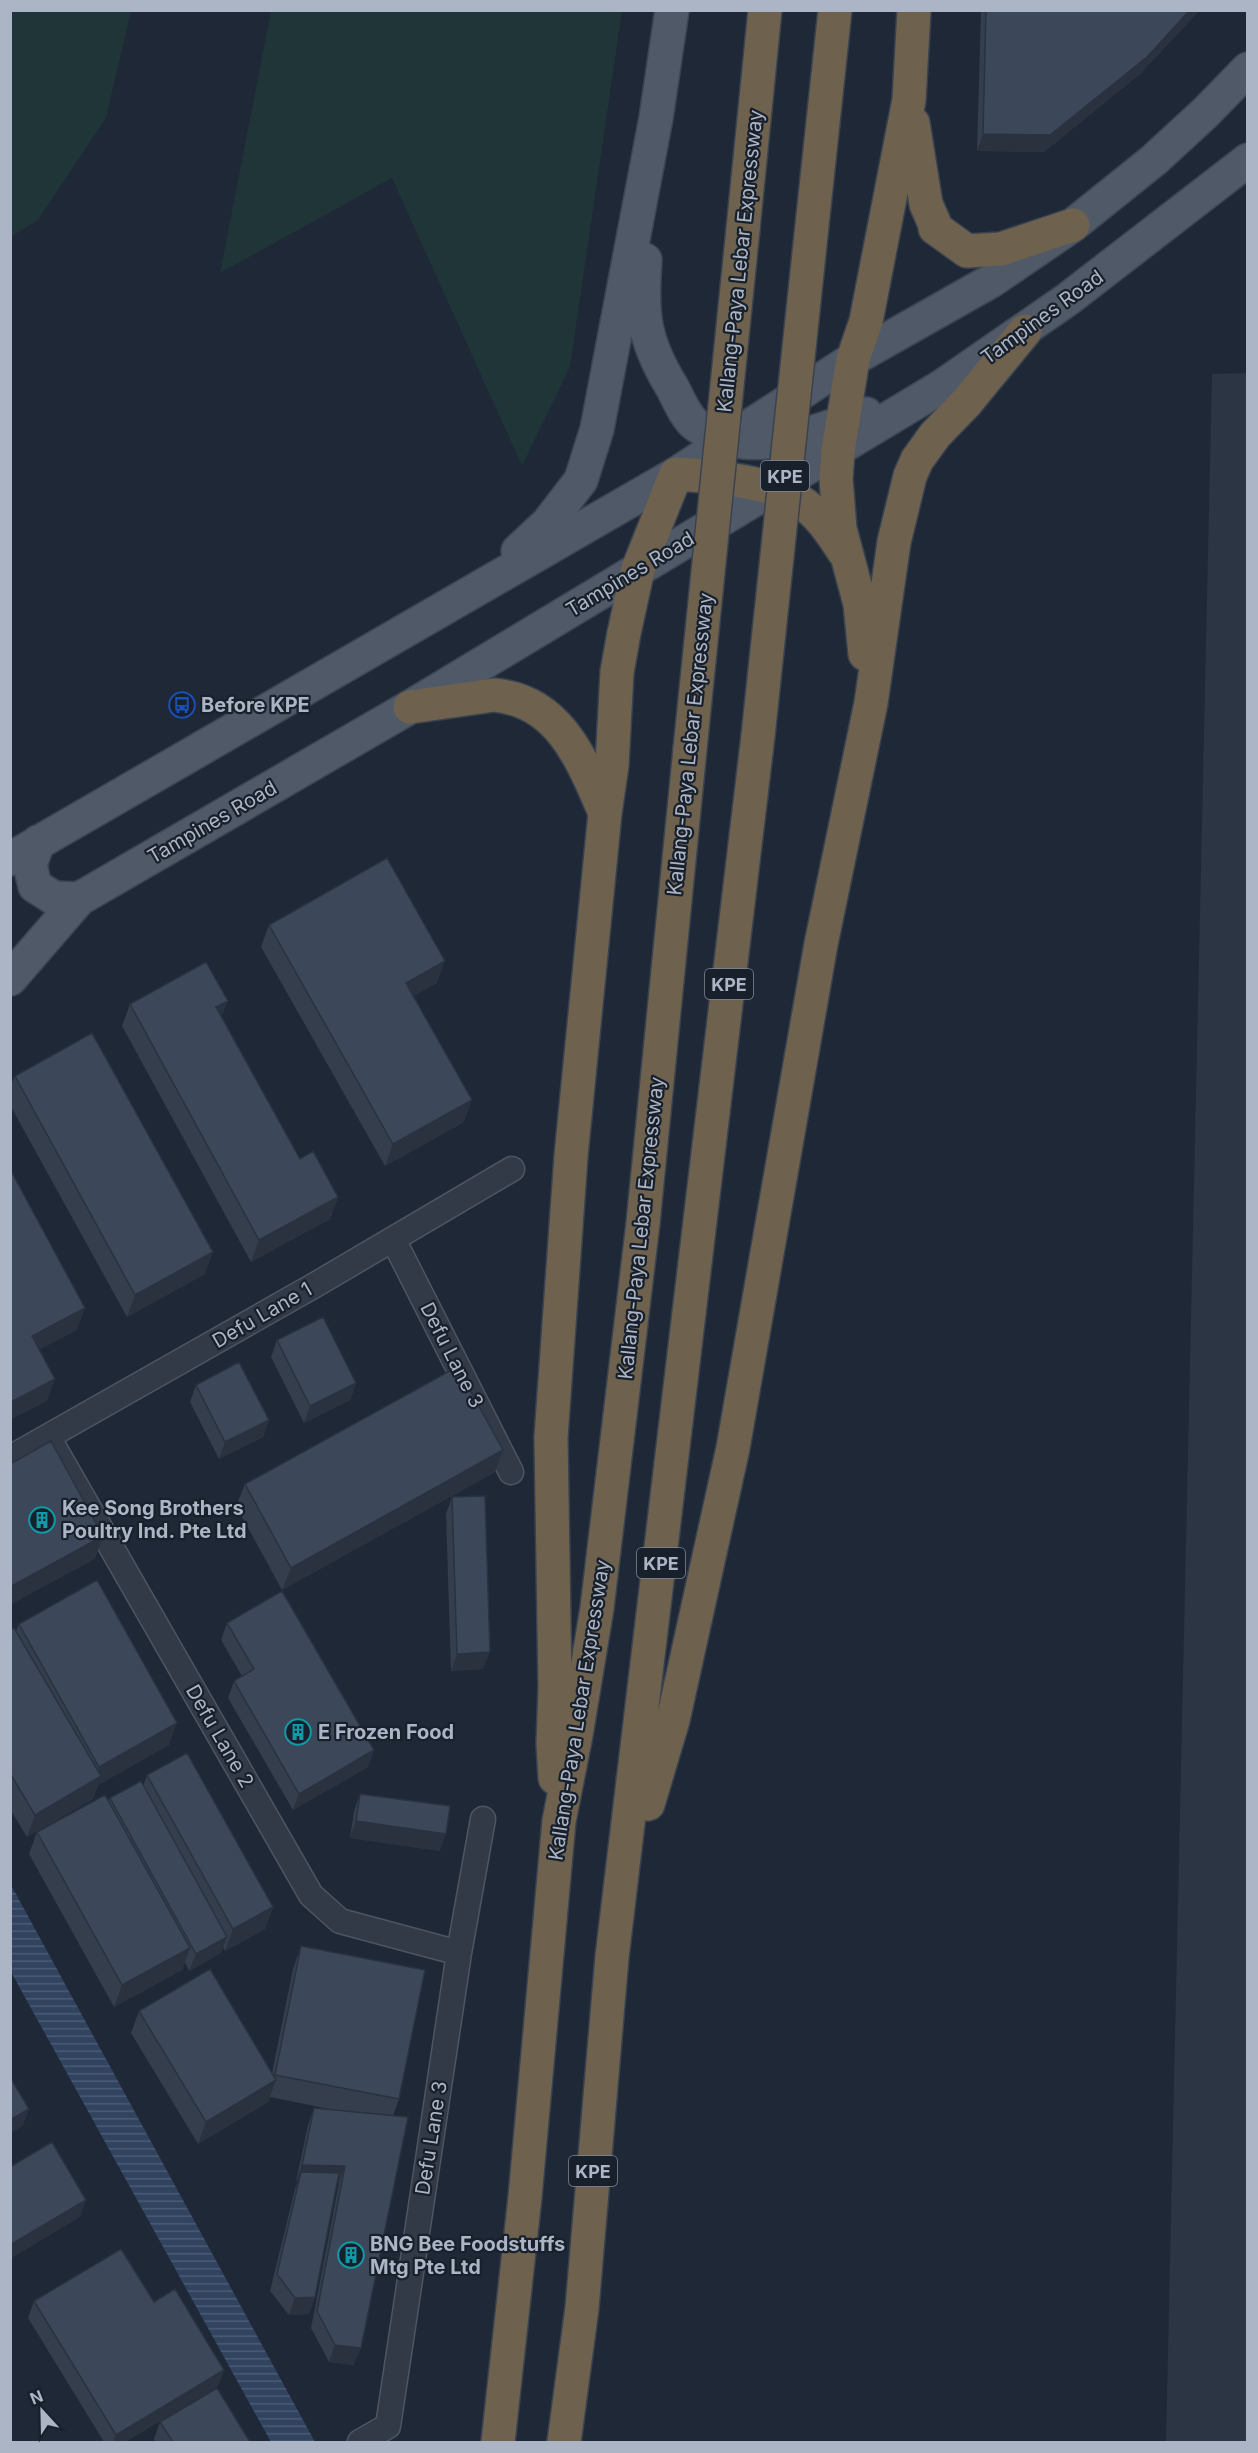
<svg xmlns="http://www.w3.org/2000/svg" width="1258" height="2453" font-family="Inter,sans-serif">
  <defs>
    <pattern id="water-rules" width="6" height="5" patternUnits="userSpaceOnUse" patternTransform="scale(1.5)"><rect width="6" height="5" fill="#31435f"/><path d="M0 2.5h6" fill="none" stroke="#4c5c74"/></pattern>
  </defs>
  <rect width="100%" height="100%" fill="#1e2837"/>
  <!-- airport -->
  <path fill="#2c3544" d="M1247 373 1248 2442H1166L1212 374Z"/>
  <!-- grass -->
  <path fill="#203538" d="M11 10 131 11 106 118 38 220 11 237Z
    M271 11H622L570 367 522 466 392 178 220 273Z"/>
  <!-- water -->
  <path fill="url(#water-rules)" d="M11 1885 315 2442H271L11 1972Z"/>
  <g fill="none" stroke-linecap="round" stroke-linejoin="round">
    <!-- minor casing -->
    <g stroke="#4d5563" stroke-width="27">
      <path id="minor" d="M393 1239 511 1472
        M48 1437 311 1895 340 1921 459 1953
        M10 1458 315 1285 512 1169
        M360 2442 388 2426 459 1953 483 1819"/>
    </g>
    <!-- primary casing -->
    <g stroke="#3c4451" stroke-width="36">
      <path id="primary" d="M645 260C641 313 643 340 672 387 678 398 686 418 696 425 749 462 813 432 866 414
        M518 551 548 523 581 480 597 429 656 118 672 10
        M38 842 30 865 35 886 54 898 79 899
        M10 859 676 474 853 359 991 281 1073 225 1154 160 1205 113 1248 69
        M10 979 79 899 410 707 941 387 1068 299 1248 160"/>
    </g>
    <!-- motorway casing -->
    <g stroke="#3a424f" stroke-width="36">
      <path id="motorway" d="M913 123 926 204 936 227 935 228 967 251 1001 249 1073 225
        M813 216 835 10
        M743 229 765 10
        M865 654 860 604 840 529 836 479 838 451 853 359 866 321 909 100 914 10
        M410 707 494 695C560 701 582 760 605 813
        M555 1778 553 1744 555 1688 551 1437 571 1156 605 813 612 765 617 672 624 633 638 569 676 474C711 476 769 481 798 500 819 513 831 532 844 552
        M648 1804 673 1720 733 1448 821 944 871 703 894 542 910 476 917 460 935 435 966 403 1025 331
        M498 2442 525 2197 559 1821 576 1735 597 1608 643 1223 690 749
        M564 2442 582 2308 612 1957 758 736"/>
    </g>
    <!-- minor -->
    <use href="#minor" stroke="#323a47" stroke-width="24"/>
    <!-- primary -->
    <use href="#primary" stroke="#505968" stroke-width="33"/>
    <!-- motorway -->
    <use href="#motorway" stroke="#6e624e" stroke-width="33"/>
    <!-- motorway-bridge casing -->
    <g stroke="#3a424f" stroke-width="36" stroke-linecap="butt">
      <path id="motorway-bridge" d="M758 736 813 216
        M690 749 743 229"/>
    </g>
    <!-- motorway-bridge -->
    <use href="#motorway-bridge" stroke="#6e624e" stroke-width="33"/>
  </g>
  <!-- wall -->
  <path fill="#343e4d" d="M981 10H1200L1140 74 1044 152 977 151Z
    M269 925 437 983 413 996 464 1122 385 1166 261 947Z
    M130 1004 222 1017 300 1159 338 1197 330 1219 251 1262 122 1026Z
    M15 1076 205 1274 127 1317 10 1105V1087Z
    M277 1340 356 1383 350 1400 304 1423 271 1357Z
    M196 1385 269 1420 263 1437 219 1459 190 1402Z
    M495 1472 282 1590 236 1506 245 1484Z
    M452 1497 483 1669 451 1671 446 1514Z
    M227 1623 374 1750 368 1767 293 1810 228 1698 234 1681 242 1676 221 1640Z
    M19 1624 169 1745 98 1785 93 1799 27 1837 10 1809V1630L16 1631Z
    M147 1775 273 1907 265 1929 225 1951 223 1947 221 1953 189 1971 185 1962 182 1970 114 2007 29 1854 37 1832 108 1801 110 1798 143 1786Z
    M360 1794 440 1851 350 1838 354 1811Z
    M301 1946 399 2099 393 2116 354 2365 329 2362 311 2328 339 2183H337L315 2297 309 2314 289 2315 270 2291 295 2189 298 2181H296L308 2125 314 2108 334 2110 270 2097 268 2102 198 2144 131 2033 139 2011 272 2073 293 1969Z
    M34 2301 154 2302 224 2370 218 2386 125 2442H104L28 2318Z
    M160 2422 250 2442H156L154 2439Z"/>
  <!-- shaded-wall -->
  <path fill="#2a323f" d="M1190 10H1200L1140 74 1044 152 977 151 983 134Z
    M445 961 437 983 398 1005 406 983Z
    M228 1001 219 1023 216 1007Z
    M472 1100 464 1122 385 1166 393 1144Z
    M338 1197 330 1219 251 1262 259 1240Z
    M213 1252 205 1274 127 1317 135 1295Z
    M85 1308 77 1330 24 1358 32 1336Z
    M55 1379 47 1401 10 1420 11 1402Z
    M356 1383 350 1400 304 1423 310 1406Z
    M269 1420 263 1437 219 1459 225 1442Z
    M503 1450 495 1472 282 1590 291 1568Z
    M103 1536 95 1559 10 1605V1587Z
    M490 1652 483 1669 451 1671 457 1654Z
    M177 1723 169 1745 98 1785 93 1799 27 1837 35 1815 94 1781 99 1767Z
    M374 1750 368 1767 293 1810 299 1794Z
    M356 1821 446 1834 440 1851 350 1838Z
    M273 1907 265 1929 225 1951 233 1929Z
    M227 1937 221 1953 189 1971 196 1954Z
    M190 1948 182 1970 114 2007 122 1985Z
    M276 2080 268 2102 198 2144 206 2122Z
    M29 2109 23 2126 10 2133V2120Z
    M302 2165 345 2166 339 2183 299 2182 301 2172 298 2181H296Z
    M86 2200 80 2217 10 2259V2245Z
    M315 2297 309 2314 289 2315 295 2298Z
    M335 2345 361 2348 354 2365 329 2362Z
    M224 2370 218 2386 125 2442H113L116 2435Z"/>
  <!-- building -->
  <path fill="#3c485a" stroke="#2a323f" stroke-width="1.5" d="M986 10H1190L1147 57 1050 135 983 134Z
    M387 858 445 961 406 983 472 1100 393 1144 269 925Z
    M206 962 228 1001 216 1007 300 1159 313 1151 338 1197 259 1240 130 1004Z
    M92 1033 213 1252 135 1295 15 1076Z
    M10 1169 85 1308 32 1336 55 1379 11 1402Z
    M323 1317 356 1383 310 1406 277 1340Z
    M239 1362 269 1420 225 1442 196 1385Z
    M457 1367 503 1450 291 1568 245 1484Z
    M51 1441 103 1536 10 1587V1464Z
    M485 1496 490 1652 457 1654 452 1497Z
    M97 1580 177 1723 99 1767 19 1624Z
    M282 1591 374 1750 299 1794 234 1681 254 1669 227 1623Z
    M14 1628 101 1776 35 1815 10 1773V1630Z
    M187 1753 273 1907 233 1929 147 1775Z
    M141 1781 227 1937 196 1954 110 1798Z
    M360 1794 450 1806 446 1834 356 1821Z
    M105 1795 190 1948 122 1985 37 1832Z
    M301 1946 425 1970 399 2099 275 2075Z
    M210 1969 276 2080 206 2122 139 2011Z
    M10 2077 29 2109 10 2120Z
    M314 2108 408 2117 361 2348 335 2345 317 2311 345 2166 302 2165Z
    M52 2142 86 2200 10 2245V2167Z
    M301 2172 339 2173 315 2297 295 2298 277 2274Z
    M121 2249 154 2302 175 2289 224 2370 116 2435 34 2301Z
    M217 2388 250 2442H173L160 2422Z"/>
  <!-- icons -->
  <defs>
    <g id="bus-ring" transform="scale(1.35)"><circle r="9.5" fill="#18202c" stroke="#1a4fb4" stroke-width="1.5"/><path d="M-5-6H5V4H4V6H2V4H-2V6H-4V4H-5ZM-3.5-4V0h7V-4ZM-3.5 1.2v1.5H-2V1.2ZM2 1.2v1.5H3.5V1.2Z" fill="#1a4fb4"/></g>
    <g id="building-ring" transform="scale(1.35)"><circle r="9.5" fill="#18202c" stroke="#0f9aa8" stroke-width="1.5"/><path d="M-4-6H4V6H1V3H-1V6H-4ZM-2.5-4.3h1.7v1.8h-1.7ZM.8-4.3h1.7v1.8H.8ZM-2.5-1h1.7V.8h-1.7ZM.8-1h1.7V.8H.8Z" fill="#0f9aa8"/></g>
  </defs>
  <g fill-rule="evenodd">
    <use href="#bus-ring" x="182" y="705"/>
    <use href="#building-ring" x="42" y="1520"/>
    <use href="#building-ring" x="298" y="1732"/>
    <use href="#building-ring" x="351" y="2255"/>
  </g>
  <g text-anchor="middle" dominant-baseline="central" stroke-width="4.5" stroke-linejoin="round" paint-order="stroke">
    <!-- shield labels -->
    <g fill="#18202c" stroke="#808897" stroke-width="1.5">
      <rect x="761" y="461" width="48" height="30" rx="4.5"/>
      <rect x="705" y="969" width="48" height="30" rx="4.5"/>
      <rect x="637" y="1548" width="48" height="30" rx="4.5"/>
      <rect x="569" y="2156" width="48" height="30" rx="4.5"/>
    </g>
    <g font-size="18" font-weight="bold" fill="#acb5c5">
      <text x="785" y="476">KPE</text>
      <text x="729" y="984">KPE</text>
      <text x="661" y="1563">KPE</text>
      <text x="593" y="2171">KPE</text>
    </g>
    <!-- street labels -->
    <g font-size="20" fill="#acb5c5" stroke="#18202c">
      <text transform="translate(740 261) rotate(-84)">Kallang-Paya Lebar Expressway</text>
      <text transform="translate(1042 317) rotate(-36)">Tampines Road</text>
      <text transform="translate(630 574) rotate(-31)">Tampines Road</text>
      <text transform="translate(690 744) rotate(-84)">Kallang-Paya Lebar Expressway</text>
      <text transform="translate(212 822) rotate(-30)">Tampines Road</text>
      <text transform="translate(641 1228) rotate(-84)">Kallang-Paya Lebar Expressway</text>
      <text transform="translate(262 1315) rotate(-30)">Defu Lane 1</text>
      <text transform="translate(452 1355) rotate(63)">Defu Lane 3</text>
      <text transform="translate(579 1710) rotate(-81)">Kallang-Paya Lebar Expressway</text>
      <text transform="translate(220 1736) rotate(60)">Defu Lane 2</text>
      <text transform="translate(431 2138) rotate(-81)">Defu Lane 3</text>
    </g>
    <!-- poi labels -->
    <g font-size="20" font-weight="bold" fill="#acb5c5" stroke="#18202c" text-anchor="start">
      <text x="201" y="705">Before KPE</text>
      <text x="62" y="1508">Kee Song Brothers<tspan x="62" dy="23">Poultry Ind. Pte Ltd</tspan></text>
      <text x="318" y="1732">E Frozen Food</text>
      <text x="370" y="2244">BNG Bee Foodstuffs<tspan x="370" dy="23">Mtg Pte Ltd</tspan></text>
    </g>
  </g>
  <!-- border -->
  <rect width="1258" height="2453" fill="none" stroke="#acb5c5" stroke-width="24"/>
  <!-- north arrow -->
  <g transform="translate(42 2411) rotate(338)" stroke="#18202c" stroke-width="4.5" paint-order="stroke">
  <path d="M0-4.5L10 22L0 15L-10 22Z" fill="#acb5c5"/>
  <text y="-9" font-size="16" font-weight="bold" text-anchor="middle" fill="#acb5c5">N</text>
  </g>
</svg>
